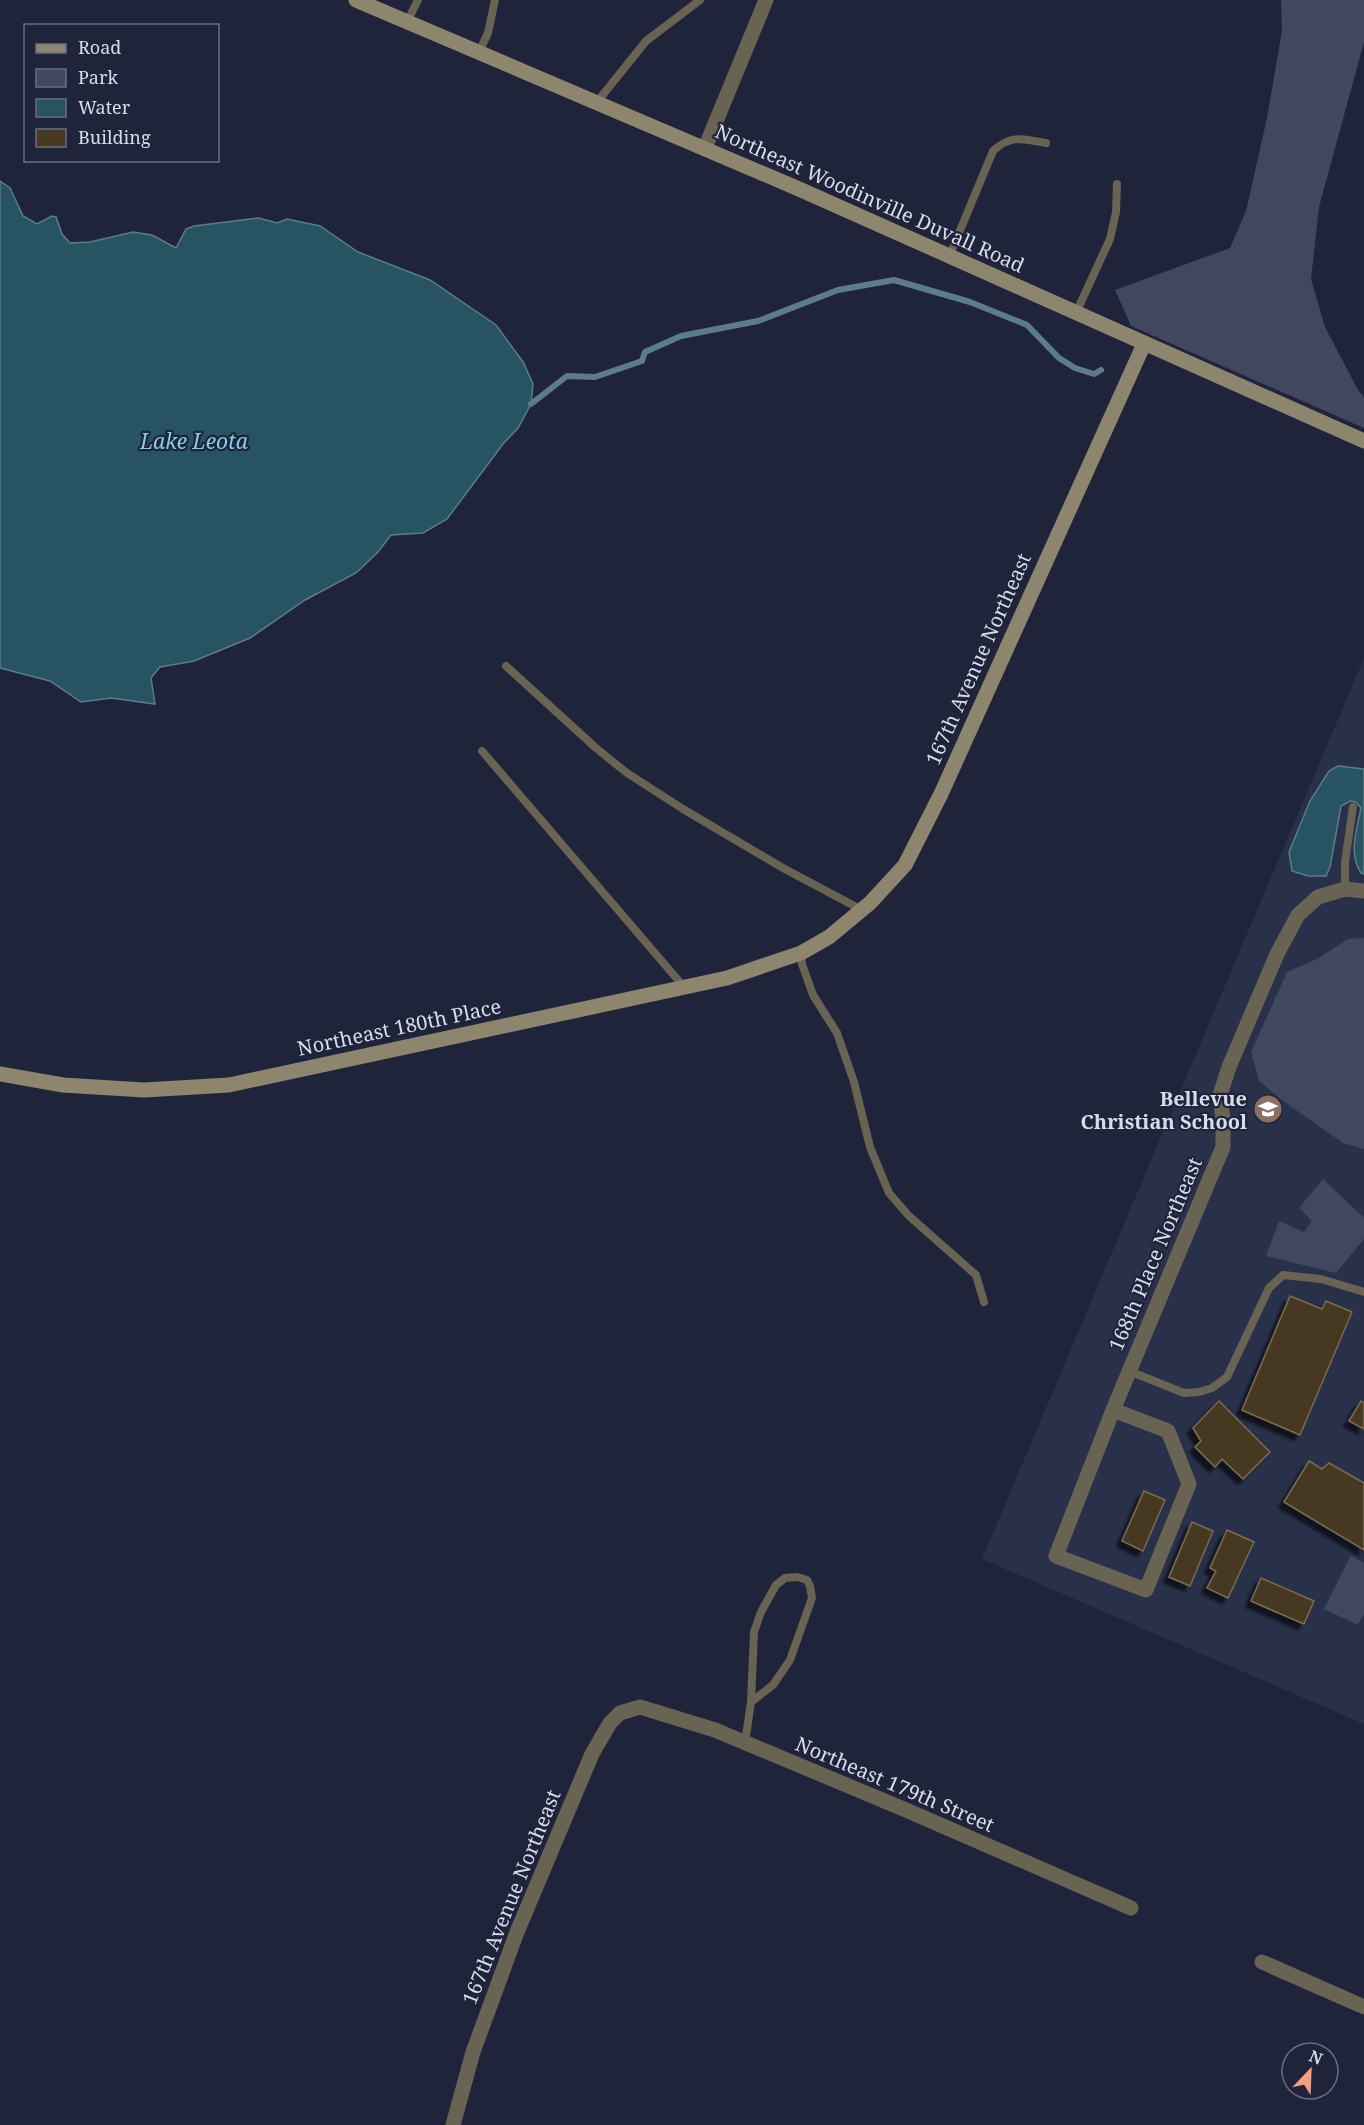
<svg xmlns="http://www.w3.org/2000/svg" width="1364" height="2125" font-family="'Noto Serif',serif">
  <defs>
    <filter id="shadow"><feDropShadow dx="-5.5" dy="5.5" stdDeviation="1.5" flood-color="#0009"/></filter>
  </defs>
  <rect width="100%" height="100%" fill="#1f243a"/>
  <!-- built -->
  <path fill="#29304a" d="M1364 658V1724L982 1559Z"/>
  <!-- green -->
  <path fill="#41475f" d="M1281 0H1364V42L1319 207 1311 279 1325 327 1358 390 1364 397V428L1131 326 1115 290 1230 248 1246 211 1267 118 1282 30Z
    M1364 938V1149L1343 1143 1283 1101 1259 1081 1251 1052 1287 972 1317 959 1348 939Z
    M1323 1179 1364 1218V1239L1336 1273 1266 1256 1279 1221 1304 1232 1312 1221 1299 1208Z
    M1351 1555 1364 1563V1614L1358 1625 1324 1609Z"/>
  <!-- water -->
  <path fill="#275362" stroke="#5c7c8b" stroke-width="1.5" d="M0 181 10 188 23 216 37 224 52 216 56 217 62 234 70 243 90 242 133 232 152 235 176 248 186 229 194 226 259 218 277 223 287 219 320 226 358 252 430 280 496 325 523 362 533 384 531 404 518 428 503 444 447 519 423 533 391 535 378 552 356 573 305 600 250 638 194 661 160 667 151 678 155 704 111 698 81 702 50 681 0 668Z
    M1338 766 1364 769V874L1361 873C1348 853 1357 829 1361 808L1356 802 1350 801 1341 806 1330 867 1326 876H1308L1292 871 1289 852 1310 801 1329 771Z"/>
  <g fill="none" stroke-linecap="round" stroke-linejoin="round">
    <!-- stream -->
    <path stroke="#5c7c8b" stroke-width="6" d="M531 404 567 376 595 377 642 361 645 352 681 336 758 321 838 290 894 280 970 302 1027 325 1059 358 1075 368 1094 374 1101 370"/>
  </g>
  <!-- building -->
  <path fill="#473922" stroke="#796a51" stroke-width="1.5" filter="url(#shadow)" d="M1290 1296 1322 1309 1326 1301 1352 1312 1300 1435 1242 1410Z
    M1219 1401 1270 1452 1243 1479 1222 1459 1215 1467 1195 1447 1201 1441 1193 1428Z
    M1361 1401 1364 1403V1429L1349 1421Z
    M1309 1461 1322 1469 1329 1463 1364 1483V1550L1284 1502Z
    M1144 1491 1165 1500 1143 1551 1122 1541Z
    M1192 1522 1213 1531 1190 1586 1169 1577Z
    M1227 1530 1254 1542 1228 1598 1207 1588 1216 1571 1210 1568Z
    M1261 1578 1314 1601 1304 1624 1251 1601Z"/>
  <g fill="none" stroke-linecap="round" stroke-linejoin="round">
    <!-- lane -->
    <path stroke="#686353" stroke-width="8" d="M407 22 418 0
      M479 52 488 33 495 0
      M597 102 646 41 700 0
      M949 257 993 151C1011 134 1023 139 1046 143
      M1076 313 1110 239 1116 212 1117 184
      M506 666 596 748 627 773 683 809 783 868 862 910
      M482 751 684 987
      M1345 889V862L1353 807
      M801 953 802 964 813 995 837 1033 854 1082 870 1147 889 1193 909 1216 976 1275 984 1302
      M1129 1371 1184 1393 1199 1392 1212 1388 1227 1377 1269 1288 1283 1275 1321 1279 1364 1292
      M745 1743 751 1702 754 1632 761 1612 776 1585 785 1578 797 1577 807 1580 810 1586 812 1598 790 1660 773 1685 751 1702"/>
    <!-- street -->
    <path stroke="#686353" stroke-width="15" d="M705 148 766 0
      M1113 1410 1168 1431 1189 1484 1146 1590 1056 1556 1113 1410 1223 1147V1119L1220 1095 1229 1067 1277 954 1298 915 1318 897 1345 889 1364 891
      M1262 1962 1364 2007
      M453 2125 473 2052 517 1932 592 1754 610 1723 620 1713 640 1707 715 1730 906 1810 1131 1908"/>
    <!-- secondary -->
    <path stroke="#8d856d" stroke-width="15" d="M356 0 799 189 1364 441
      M0 1074 63 1085 144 1090 229 1085 727 978 801 953 829 937 870 903 905 865 941 794 1144 344"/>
  </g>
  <!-- icons -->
  <defs>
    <g id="school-disc" transform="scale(1.5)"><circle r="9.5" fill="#8d6e63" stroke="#1f243a"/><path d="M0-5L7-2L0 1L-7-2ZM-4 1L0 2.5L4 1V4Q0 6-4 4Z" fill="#fff"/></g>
  </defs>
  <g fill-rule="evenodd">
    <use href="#school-disc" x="1268" y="1109"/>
  </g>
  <g text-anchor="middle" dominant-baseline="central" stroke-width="4.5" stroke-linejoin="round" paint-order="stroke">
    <!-- street labels -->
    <g font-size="20" fill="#d7dbea" stroke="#1f243a">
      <text transform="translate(870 198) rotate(24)">Northeast Woodinville Duvall Road</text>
      <text transform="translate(978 659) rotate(-66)">167th Avenue Northeast</text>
      <text transform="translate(399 1027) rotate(-12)">Northeast 180th Place</text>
      <text transform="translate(1155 1254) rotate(-67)">168th Place Northeast</text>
      <text transform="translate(895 1784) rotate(23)">Northeast 179th Street</text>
      <text transform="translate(511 1897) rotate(-68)">167th Avenue Northeast</text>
    </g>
    <!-- poi labels -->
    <g font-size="20" font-weight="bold" fill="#d7dbea" stroke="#1f243a" text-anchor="end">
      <text x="1247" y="1098">Bellevue<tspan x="1247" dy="23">Christian School</tspan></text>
    </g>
    <!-- water labels -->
    <g font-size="21" font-style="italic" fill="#83cfea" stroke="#1f243a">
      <text x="194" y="441">Lake Leota</text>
    </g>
  </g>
  <!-- legend -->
  <rect x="24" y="24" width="195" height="138" fill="#1f243a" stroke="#696d80" stroke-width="1.5"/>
  <rect x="36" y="44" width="30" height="9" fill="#8d856d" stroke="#696d80" stroke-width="1.5"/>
  <text x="78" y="54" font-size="18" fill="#d7dbea">Road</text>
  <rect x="36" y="69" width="30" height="18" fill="#41475f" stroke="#696d80" stroke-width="1.5"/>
  <text x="78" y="84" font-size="18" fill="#d7dbea">Park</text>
  <rect x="36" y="99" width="30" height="18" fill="#275362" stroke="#696d80" stroke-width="1.5"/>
  <text x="78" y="114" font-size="18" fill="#d7dbea">Water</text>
  <rect x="36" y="129" width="30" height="18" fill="#473922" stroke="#696d80" stroke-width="1.5"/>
  <text x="78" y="144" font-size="18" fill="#d7dbea">Building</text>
  <!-- north arrow -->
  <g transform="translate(1310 2071) rotate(23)"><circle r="28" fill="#1f243a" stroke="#696d80" stroke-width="1.5"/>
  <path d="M0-4.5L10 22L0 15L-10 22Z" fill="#f2a081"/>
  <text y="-9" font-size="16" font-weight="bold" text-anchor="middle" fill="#d7dbea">N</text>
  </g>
</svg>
